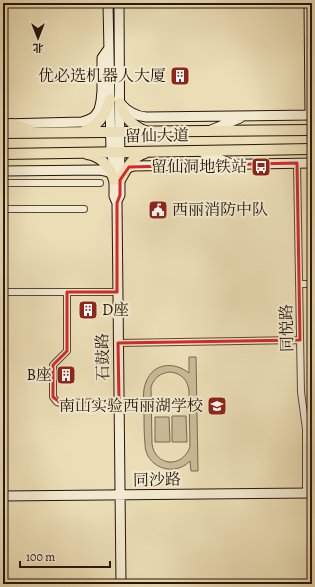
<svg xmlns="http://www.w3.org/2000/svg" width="315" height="587" font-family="Alegreya,'Noto Serif SC',serif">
  <rect width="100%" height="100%" fill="#ebdeb6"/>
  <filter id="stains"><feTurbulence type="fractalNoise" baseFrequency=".005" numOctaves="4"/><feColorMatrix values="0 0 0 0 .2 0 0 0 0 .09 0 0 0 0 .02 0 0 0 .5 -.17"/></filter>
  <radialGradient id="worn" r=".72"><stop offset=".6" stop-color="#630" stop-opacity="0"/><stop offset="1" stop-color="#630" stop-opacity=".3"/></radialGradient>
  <!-- green -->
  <path fill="#cabc99" stroke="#786852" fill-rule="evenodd" d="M189 357H196L198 471H191L190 461C184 467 176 470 168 469 159 468 152 463 148 456 146 452 145 448 145 444 144 434 144 423 144 413 144 403 142 391 146 382 153 363 174 361 189 373ZM170 372C181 373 188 380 189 391L190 447C182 469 155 466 152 444L151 387C154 378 160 373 170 372Z
    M172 416H186L187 442H172Z
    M155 417H169L170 442H155Z"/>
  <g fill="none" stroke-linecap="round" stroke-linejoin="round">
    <!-- street casing -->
    <g stroke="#574735" stroke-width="8">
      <path id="street" d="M297 163 301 392 306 429V493
        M3 183H100
        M3 209H84
        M299 284H312
        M3 292H117
        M67 292V351L53 365V397L57 402 61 403 119 402
        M118 343 300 340"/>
    </g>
    <!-- secondary casing -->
    <g stroke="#26150a" stroke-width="11">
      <path id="secondary" d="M108 3 111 152 114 164V196L117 203 121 584
        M309 3 310 115
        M121 104C128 112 135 116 146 117L312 115
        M3 124 82 122 88 120 94 117 99 110 101 101 102 91V58L109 48
        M211 130 240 118
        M202 152 229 163
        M127 168 134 166 312 163
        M3 171 99 170 105 171 111 173
        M117 201 120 195 119 3
        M3 496 312 493"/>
    </g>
    <!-- primary casing -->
    <g stroke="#26150a" stroke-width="12">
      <path id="primary" d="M120 103C124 116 132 126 145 131
        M11 124 30 130
        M84 131C99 126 106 114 110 99
        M3 133 312 130
        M3 154 312 149
        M87 154C101 156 110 167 114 180
        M120 180C127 168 132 157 145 153"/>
    </g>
    <!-- street -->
    <use href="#street" stroke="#f2ead0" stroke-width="6"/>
    <!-- secondary -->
    <use href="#secondary" stroke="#f2ead0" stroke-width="9"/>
    <!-- primary -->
    <use href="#primary" stroke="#ebdeb6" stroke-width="10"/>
  </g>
  <!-- marked area -->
  <path fill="none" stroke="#d62828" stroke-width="3" stroke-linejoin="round" d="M297 163 300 340 118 343 119 402 61 403 53 397V365L67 351V292H117V203L120 195V180L129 167Z"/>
  <!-- icons -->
  <defs>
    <g id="building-square" transform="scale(1)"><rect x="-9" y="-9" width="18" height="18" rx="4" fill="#8f2418" stroke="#f2ead0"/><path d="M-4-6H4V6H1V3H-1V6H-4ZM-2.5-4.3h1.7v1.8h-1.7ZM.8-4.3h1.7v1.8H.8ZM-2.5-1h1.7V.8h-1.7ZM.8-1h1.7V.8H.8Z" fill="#fff"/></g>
    <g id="bus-square" transform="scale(1)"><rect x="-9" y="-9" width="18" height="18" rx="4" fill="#8f2418" stroke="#f2ead0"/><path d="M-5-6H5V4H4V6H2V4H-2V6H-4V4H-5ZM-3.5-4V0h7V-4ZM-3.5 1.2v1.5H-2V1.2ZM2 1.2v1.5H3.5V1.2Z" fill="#fff"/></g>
    <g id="civic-square" transform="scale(1)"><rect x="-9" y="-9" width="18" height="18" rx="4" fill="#8f2418" stroke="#f2ead0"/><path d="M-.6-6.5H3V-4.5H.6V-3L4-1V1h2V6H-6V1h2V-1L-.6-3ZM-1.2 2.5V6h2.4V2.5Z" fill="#fff"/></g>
    <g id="school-square" transform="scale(1)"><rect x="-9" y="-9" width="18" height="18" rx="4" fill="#8f2418" stroke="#f2ead0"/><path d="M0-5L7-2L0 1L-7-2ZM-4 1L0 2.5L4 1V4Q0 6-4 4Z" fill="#fff"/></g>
  </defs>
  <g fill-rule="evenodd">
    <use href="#building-square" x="180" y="76"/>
    <use href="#bus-square" x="261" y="167"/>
    <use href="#civic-square" x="158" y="210"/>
    <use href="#building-square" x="88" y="310"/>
    <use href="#building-square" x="66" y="375"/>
    <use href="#school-square" x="217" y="406"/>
  </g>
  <g text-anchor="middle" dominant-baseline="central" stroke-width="4" stroke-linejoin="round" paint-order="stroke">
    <!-- poi labels -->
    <g font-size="16" fill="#26150a" stroke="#f2ead0" text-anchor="end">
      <text x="166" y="76">优必选机器人大厦</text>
      <text x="247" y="167">留仙洞地铁站</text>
      <text x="172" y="210" text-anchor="start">西丽消防中队</text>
      <text x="102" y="310" text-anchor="start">D座</text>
      <text x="52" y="375">B座</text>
      <text x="203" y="406">南山实验西丽湖学校</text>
    </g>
    <!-- street labels -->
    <g font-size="16" fill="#26150a" stroke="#f2ead0">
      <text transform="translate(157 136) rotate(-1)">留仙大道</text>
      <text transform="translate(287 328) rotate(-91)">同悦路</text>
      <text transform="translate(103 357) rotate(-91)">石鼓路</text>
      <text transform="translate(157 480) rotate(-1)">同沙路</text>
    </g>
  </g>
  <!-- margin -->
  <rect width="315" height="587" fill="none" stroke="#ebdeb6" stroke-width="16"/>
  <rect x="4" y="4" width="307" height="579" fill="none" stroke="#26150a" stroke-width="2"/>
  <rect x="8" y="8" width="299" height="571" fill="none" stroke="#26150a"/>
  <!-- north arrow -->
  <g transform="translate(38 38) rotate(180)" stroke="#f2ead0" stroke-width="3" paint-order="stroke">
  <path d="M0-3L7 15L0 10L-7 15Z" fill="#26150a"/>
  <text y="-6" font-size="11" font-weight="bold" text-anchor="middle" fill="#26150a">北</text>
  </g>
  <!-- scale -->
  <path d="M20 561v6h90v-6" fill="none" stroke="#26150a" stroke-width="2"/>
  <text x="26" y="561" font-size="12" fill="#26150a" stroke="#f2ead0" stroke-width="3" paint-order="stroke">100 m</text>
  <rect width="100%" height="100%" filter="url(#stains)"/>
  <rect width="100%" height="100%" fill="url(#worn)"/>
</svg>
